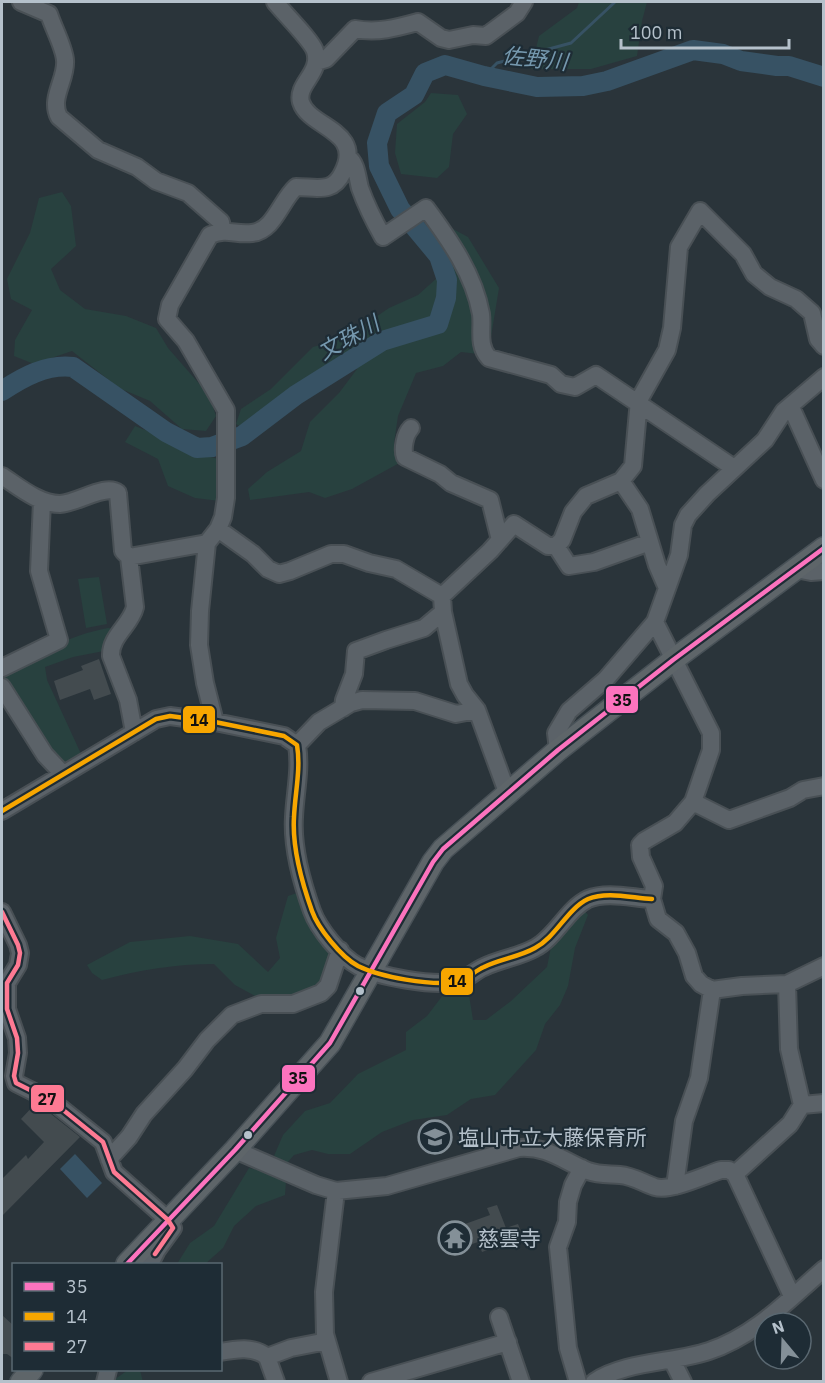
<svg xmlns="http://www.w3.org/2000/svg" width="825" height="1383" font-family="'IBM Plex Sans','Noto Sans JP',sans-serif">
  <rect width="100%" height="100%" fill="#2a343a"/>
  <!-- green -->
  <path fill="#28413f" d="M579 2H647L642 21 637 56 591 69H531L539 36 577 8Z
    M431 93 458 95 467 114 453 134 449 167 437 178 401 174 395 153 397 124 425 102Z
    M62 192 71 206 76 246 51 269 60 290 85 309 126 316 156 328 168 348 209 395 216 416 206 431 182 429 150 401 119 388 72 351 34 364 14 356 15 340 32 310 11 299 7 279 30 233 39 198Z
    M438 221 468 237 499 288 488 355 461 352 443 366 416 373 398 416 394 443 403 461 352 489 325 498 309 492 250 500 248 489 267 472 301 451 310 422 339 393 357 369 341 360 297 388 243 428 236 424 241 409 271 389 313 347 345 338 389 308 418 295 437 278Z
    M135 426 158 435 178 447 218 459 220 501 195 498 168 486 158 459 125 442Z
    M99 577 107 624 86 628 78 579Z
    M108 628 117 629 109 650 73 657 45 667 47 680 82 756 68 765 50 756 2 681V671C36 654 70 635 108 628Z
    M300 892 312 933 331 949V964L324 986 306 997H257L235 985 214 964C176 964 139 970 102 980L92 973 87 965 130 942 190 936 238 944 268 972 280 958 276 938 288 896Z
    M583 909 588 915 575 948 568 986 560 1005 545 1024 536 1050 495 1095 471 1099 447 1115 413 1120 382 1132 350 1154H328L312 1150 294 1155 287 1163 274 1156 283 1135 305 1111 330 1103 358 1074 406 1050V1032L427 1016 443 995 467 982 473 1020H486L511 1001 547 967 554 932Z
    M249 1168 273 1173 286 1181 285 1195 256 1206 234 1226 223 1248 205 1264H177L190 1243 214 1226Z
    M128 1370H140L143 1382H111Z"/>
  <!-- water -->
  <path fill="#375264" d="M75 1154 102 1183 87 1198 60 1169Z"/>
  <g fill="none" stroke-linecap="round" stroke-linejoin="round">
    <!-- stream -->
    <path stroke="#375264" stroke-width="3" d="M484 76 497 63 571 43 615 2"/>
    <!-- river -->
    <path stroke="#375264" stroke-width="20" d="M2 391C23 377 46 364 73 367L166 432 197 448 212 447 242 436 296 395 382 341 438 324 446 298 447 280 439 256 400 209 379 166 377 143 387 113 414 95 425 73 445 65 484 76 537 87 583 86 607 81 693 50 723 54 741 61 777 66H789L824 77"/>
  </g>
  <!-- building -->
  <path fill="#434b4f" d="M99 659 111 694 94 700 90 689 60 700 54 681 83 670 81 666Z
    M35 1104 46 1110 80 1137 2 1216V1179L26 1155 28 1159 44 1142 21 1119Z
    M497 1205 506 1228 518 1224 525 1241 497 1250 496 1247 482 1252 478 1242 446 1253 440 1233 490 1215 487 1208Z
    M2 1315 14 1326V1359L7 1354H2Z"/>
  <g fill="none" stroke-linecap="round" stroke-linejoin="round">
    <!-- minor casing -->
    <g stroke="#495055" stroke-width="20">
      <path id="minor" d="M21 2 49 14C53 27 64 47 65 60 67 79 49 98 59 117L98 150 137 167 156 181 188 193 221 222 222 230
        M316 62 326 59 355 29C378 33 396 28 418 22L441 38 449 40 473 35 486 36 517 13 524 2
        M348 157C357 164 357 177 360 188 366 205 374 221 383 237L426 208C449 239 474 274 481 314 483 329 477 345 489 358L551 375 561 384 575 387 596 375 734 468
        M791 407 824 480
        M411 428C405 434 402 449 405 457L440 474 451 483 490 500 500 540
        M2 476C19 487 39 504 60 504 78 503 106 483 118 493L123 551 129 557 207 543
        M621 481 640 509 657 565 667 588
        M218 529 253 554 268 569 279 574 290 571 331 554H344L369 563 396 569 442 596 490 551 514 524 548 546H556L562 540 573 512 586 496 621 481 633 466 639 400 667 350 672 328 679 247 700 211 743 254 754 274 770 287 796 299 812 313 818 339 824 346
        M556 546 569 566 594 562 650 542
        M129 557 135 607C131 625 110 636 111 656L128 700 134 732
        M796 569 811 572 824 571
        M442 596 443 612 459 684 465 695 477 710 507 792
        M655 622 711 733V750L693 802 675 823 644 841 640 845 641 857 654 886 652 899 658 919 676 933 687 953 694 976 701 984 712 990 742 986 787 984 824 966
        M2 668 59 640 39 571 42 501
        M2 687 45 755 63 774
        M343 708 344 700 354 674 356 651 386 640 424 628 443 612
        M215 722 205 683 199 645 200 611 207 543 218 529 223 517 226 498V410L186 341 167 319 170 305 210 235C228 228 234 235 252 233 274 231 281 200 296 187 317 187 333 194 343 172 364 130 309 128 301 102 296 84 322 73 315 51 312 41 283 12 275 2
        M297 745 319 722 351 703 362 700 415 701 456 714 477 710
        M558 750 556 733 569 711 606 679 655 622 679 555 683 525 688 515 707 494 765 440 784 411 824 377
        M693 802 729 820 790 798 803 790 824 786
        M2 811 156 719 170 716 215 722 284 736 297 745C301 769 295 793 294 817 292 847 302 883 312 911 318 928 341 957 358 966 380 977 431 986 456 982 467 980 474 971 484 967 500 959 519 957 535 948 556 937 567 909 588 899 607 891 632 898 652 899
        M2 912 18 945 20 953 18 965 7 983V1009L17 1038 18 1053 14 1076 16 1083 52 1101 103 1142 114 1172 168 1220 173 1228 157 1250 150 1264
        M787 984 789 1049 802 1105
        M235 1150 316 1185 336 1191 387 1186 519 1148C548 1146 563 1161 588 1171 599 1175 609 1174 620 1175 633 1176 643 1183 655 1187 670 1192 705 1175 721 1170H729L735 1174 792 1296
        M109 1159 129 1137 144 1114 185 1069 207 1040 232 1015 261 1004H293L321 993 328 986 340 950
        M735 1174 790 1124 802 1105 824 1103
        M675 1186 684 1121 699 1078 712 990
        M336 1191 324 1292 325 1334 339 1382
        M499 1317 521 1382
        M220 1352C236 1349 254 1346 267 1357
        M672 1360 683 1382
        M105 1382 108 1370
        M276 1382 267 1357 291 1348 327 1341
        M371 1382 508 1342
        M578 1382 568 1348 558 1247 567 1222 568 1202 573 1185 582 1168
        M594 1382C625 1361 673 1363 709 1351 755 1336 788 1300 824 1269"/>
    </g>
    <!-- major casing -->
    <g stroke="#485157" stroke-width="24">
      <path id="major" d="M127 1264 235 1150 330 1043 433 862 443 849 558 750 673 660 824 548
        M21 1382 32 1370"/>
    </g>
    <!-- minor -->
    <use href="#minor" stroke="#5b6268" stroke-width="16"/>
    <!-- major -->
    <use href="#major" stroke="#5e6569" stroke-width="21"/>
    <!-- bus-1 casing -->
    <g stroke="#1e2c35" stroke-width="9">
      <path id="bus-1" d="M127 1264 235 1150 330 1043 433 862 443 849 558 750 673 660 824 548"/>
    </g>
    <!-- bus-2 casing -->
    <g stroke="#1e2c35" stroke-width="9">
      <path id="bus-2" d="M2 811 156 719 170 716 215 722 284 736 297 745C301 769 295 793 294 817 292 847 302 883 312 911 318 928 341 957 358 966 380 977 431 986 456 982 467 980 474 971 484 967 500 959 519 957 535 948 556 937 567 909 588 899 607 891 632 898 652 899"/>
    </g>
    <!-- bus-3 casing -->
    <g stroke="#1e2c35" stroke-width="9">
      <path id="bus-3" d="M2 912 18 945 20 953 18 965 7 983V1009L17 1038 18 1053 14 1076 16 1083 52 1101 103 1142 114 1172 168 1220 173 1228 155 1254"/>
    </g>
    <!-- bus-1 -->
    <use href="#bus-1" stroke="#fc73be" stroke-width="4.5"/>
    <!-- bus-2 -->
    <use href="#bus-2" stroke="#f7a600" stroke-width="4.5"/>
    <!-- bus-3 -->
    <use href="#bus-3" stroke="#fe7a93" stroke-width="4.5"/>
  </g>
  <!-- icons -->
  <defs>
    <g id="school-ring" transform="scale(1.725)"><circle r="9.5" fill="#1e2c35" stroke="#849098" stroke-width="1.5"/><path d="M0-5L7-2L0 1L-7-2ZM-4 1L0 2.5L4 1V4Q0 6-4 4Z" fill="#849098"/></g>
    <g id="temple-ring" transform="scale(1.725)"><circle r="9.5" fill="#1e2c35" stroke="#849098" stroke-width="1.5"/><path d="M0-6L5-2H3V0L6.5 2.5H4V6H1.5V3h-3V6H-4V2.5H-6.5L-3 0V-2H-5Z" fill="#849098"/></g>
  </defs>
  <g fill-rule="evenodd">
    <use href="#school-ring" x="435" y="1137"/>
    <use href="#temple-ring" x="455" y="1238"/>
  </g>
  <!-- markers -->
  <g fill="#b5c1cb" stroke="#1e2c35" stroke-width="2">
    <circle cx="360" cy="991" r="5"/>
    <circle cx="248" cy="1135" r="5"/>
  </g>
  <g text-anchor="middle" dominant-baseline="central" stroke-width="4.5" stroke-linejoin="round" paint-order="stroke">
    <!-- poi labels -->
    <g font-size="21" fill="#b5c1cb" stroke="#1e2c35" text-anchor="start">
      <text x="458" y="1137">塩山市立大藤保育所</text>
      <text x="478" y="1238">慈雲寺</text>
    </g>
    <!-- water labels -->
    <g font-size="22" font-style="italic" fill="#7598ae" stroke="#1e2c35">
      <text transform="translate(535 58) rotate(6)">佐野川</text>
      <text transform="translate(348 337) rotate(-29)">文珠川</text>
    </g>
  </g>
  <g stroke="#1e2c35" stroke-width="2">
    <rect x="605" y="685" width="34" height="29" rx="6" fill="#fc73be"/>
    <rect x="182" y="705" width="34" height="29" rx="6" fill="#f7a600"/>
    <rect x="440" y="967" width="34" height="29" rx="6" fill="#f7a600"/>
    <rect x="281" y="1064" width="35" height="29" rx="6" fill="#fc73be"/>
    <rect x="30" y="1084" width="35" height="29" rx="6" fill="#fe7a93"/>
  </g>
  <g font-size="16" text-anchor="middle" font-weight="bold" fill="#111">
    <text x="622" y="706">35</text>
    <text x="199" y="726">14</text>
    <text x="457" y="987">14</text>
    <text x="298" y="1084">35</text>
    <text x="47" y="1105">27</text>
  </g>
  <!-- border -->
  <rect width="825" height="1383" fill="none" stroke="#b5c1cb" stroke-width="6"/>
  <!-- legend -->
  <rect x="12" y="1263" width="210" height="108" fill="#1e2c35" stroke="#5a6871" stroke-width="1.5"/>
  <rect x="24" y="1282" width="30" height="9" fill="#fc73be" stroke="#5a6871" stroke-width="1.5"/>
  <text x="66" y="1293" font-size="18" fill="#b5c1cb">35</text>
  <rect x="24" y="1312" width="30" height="9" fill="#f7a600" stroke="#5a6871" stroke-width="1.5"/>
  <text x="66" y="1323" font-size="18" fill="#b5c1cb">14</text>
  <rect x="24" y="1342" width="30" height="9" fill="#fe7a93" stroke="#5a6871" stroke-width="1.5"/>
  <text x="66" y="1353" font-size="18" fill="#b5c1cb">27</text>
  <!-- north arrow -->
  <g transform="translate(783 1341) rotate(341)"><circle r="28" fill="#1e2c35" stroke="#5a6871" stroke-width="1.5"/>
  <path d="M0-4.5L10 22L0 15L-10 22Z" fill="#849098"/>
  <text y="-9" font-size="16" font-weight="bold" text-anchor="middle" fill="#b5c1cb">N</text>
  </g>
  <!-- scale -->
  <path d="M621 39v9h168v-9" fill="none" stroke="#b5c1cb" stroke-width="3"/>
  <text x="630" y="39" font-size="18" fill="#b5c1cb" stroke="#1e2c35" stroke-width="4.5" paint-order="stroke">100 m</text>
</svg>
